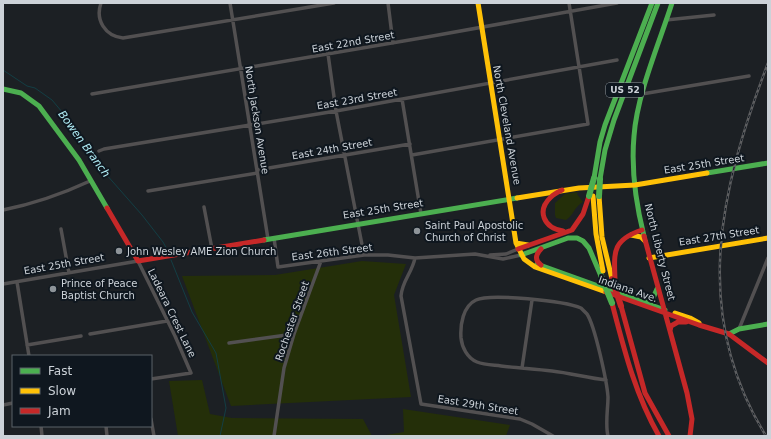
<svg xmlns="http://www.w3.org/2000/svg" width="771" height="439" font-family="'DejaVu Sans',sans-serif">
  <rect width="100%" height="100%" fill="#1c2024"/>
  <!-- green -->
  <path fill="#242f09" d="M578 192 577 194 583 202C574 207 574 215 566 220L556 218 555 215V203L565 194Z
    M362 261 406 264 394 295 411 397 231 406 182 276 275 275Z
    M202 380 210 414 232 418 363 419 372 436H178L169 381Z
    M403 409 510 425 506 436H380L404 432Z"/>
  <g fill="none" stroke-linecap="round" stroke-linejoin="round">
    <!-- stream -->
    <path stroke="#133e44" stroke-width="1" d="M3 70 27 86 35 88 52 100 68 119 79 138 91 151 98 165 142 215 163 242 168 251
      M171 260 192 312 216 353 226 408 220 436"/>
    <!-- street -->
    <path stroke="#525051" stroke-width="3.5" d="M101 3C95 20 105 36 123 38L334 3
      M230 3 268 239
      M388 3 393 43
      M666 20 714 15
      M326 46 328 54 336 111 364 255
      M92 94 427 37 617 3
      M642 94 749 76
      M402 99 421 214
      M99 151 104 149 336 111 617 60
      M412 155 588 124 569 3
      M257 170 410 144
      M148 191 257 173
      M204 207 212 249
      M3 210C33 204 62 194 90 181
      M61 229 69 273
      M274 238 278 267 364 255H388L415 258 475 254 503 259 521 255
      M490 255 506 254 518 249
      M415 258C412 273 402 281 401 296L421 404 520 419 532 424 553 436
      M17 282 29 356
      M3 284 138 261 175 336 191 373 151 379
      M739 329 768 258
      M90 334 167 321
      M229 343 294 334
      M27 345 81 336
      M522 368 532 300
      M606 380C588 378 570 373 552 371 535 369 518 368 501 366 493 365 484 365 477 362 467 358 462 347 461 338 460 325 463 306 476 300 490 293 565 301 581 308 583 310 585 312 587 314 595 326 607 382 608 397 608 409 605 424 608 436
      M3 405 13 403
      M151 419 154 436
      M41 426 42 436
      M106 426 107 436
      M274 436 284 368 294 334 321 261"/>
    <!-- fast -->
    <path stroke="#4caf50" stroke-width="5" d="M3 89 21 93 39 106 79 160 107 208
      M707 173 768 163
      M594 178 600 142 605 125 652 3
      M600 179 605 150 614 120 658 3
      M644 236C636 204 631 169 634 136 637 94 659 44 672 3
      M264 240 517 198
      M521 255 568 238H577L583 241 589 248 601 276
      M537 264 665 310
      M644 301 653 298 657 289
      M729 334 739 329 768 324"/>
    <!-- slow -->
    <path stroke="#ffc107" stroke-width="5" d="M478 3 516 243 524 259 535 267 606 292
      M593 196 596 234 603 271
      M599 196 602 237 612 279
      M517 198 579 188 635 185 707 173
      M631 235 641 237 645 241
      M516 243 528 245
      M649 258 768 238
      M675 313 690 318 699 323"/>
    <!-- jam -->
    <path stroke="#c62828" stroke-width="5" d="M562 190C558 192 554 194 551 197 536 211 544 228 563 231
      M107 208 138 261 264 240
      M644 236 687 393 692 419 690 436
      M518 249 572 230 583 214 589 196
      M541 249C536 254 534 260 541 265
      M615 280C614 252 612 240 642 230
      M606 292 699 325 729 334 768 363
      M612 303C624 349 635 394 659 436
      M621 306 645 393 669 436
      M670 331 671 326 678 322H686"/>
    <!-- rail casing -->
    <g stroke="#5d5e60" stroke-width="2.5">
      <path id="rail" d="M766 436C690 313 720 189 768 63"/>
    </g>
    <!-- rail -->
    <use href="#rail" stroke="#0f171f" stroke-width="1" stroke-dasharray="3" stroke-linecap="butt"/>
    <!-- fast-bridge -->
    <path stroke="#4caf50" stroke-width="6" d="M589 196 594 178
      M599 196 600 179
      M601 276 612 303"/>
    <!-- jam-bridge -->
    <path stroke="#c62828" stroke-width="6" d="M612 279 621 306"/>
  </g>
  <!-- markers -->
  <g fill="#8e9499" stroke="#0f171f" stroke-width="1.5">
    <circle cx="417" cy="231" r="4"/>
    <circle cx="119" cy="251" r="4"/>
    <circle cx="53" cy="289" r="4"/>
  </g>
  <g text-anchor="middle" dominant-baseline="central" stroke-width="4" stroke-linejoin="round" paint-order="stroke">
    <!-- shield labels -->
    <rect fill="#0f171f" stroke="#939aa0" stroke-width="1" x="606" y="83" width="38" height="14" rx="3"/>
    <g font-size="9" font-weight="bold" fill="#ccd2d8">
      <text x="625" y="90">US 52</text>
    </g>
    <!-- street labels -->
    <g font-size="10" fill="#ccd2d8" stroke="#0f171f">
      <text transform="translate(353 42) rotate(-10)">East 22nd Street</text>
      <text transform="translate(357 99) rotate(-10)">East 23rd Street</text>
      <text transform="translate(257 120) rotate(81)">North Jackson Avenue</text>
      <text transform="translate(507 125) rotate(80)">North Cleveland Avenue</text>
      <text transform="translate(332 149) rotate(-10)">East 24th Street</text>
      <text transform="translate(704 164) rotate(-9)">East 25th Street</text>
      <text transform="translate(383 209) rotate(-9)">East 25th Street</text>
      <text transform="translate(719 236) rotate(-9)">East 27th Street</text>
      <text transform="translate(332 252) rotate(-7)">East 26th Street</text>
      <text transform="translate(660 252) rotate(76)">North Liberty Street</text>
      <text transform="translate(64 264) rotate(-10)">East 25th Street</text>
      <text transform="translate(628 289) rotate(19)">Indiana Ave.</text>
      <text transform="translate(172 313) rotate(64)">Ladeara Crest Lane</text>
      <text transform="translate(292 321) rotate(-71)">Rochester Street</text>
      <text transform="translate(478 405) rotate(9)">East 29th Street</text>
    </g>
    <!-- poi labels -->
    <g font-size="10" fill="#ccd2d8" stroke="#0f171f" text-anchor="start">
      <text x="425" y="225">Saint Paul Apostolic<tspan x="425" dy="12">Church of Christ</tspan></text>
      <text x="127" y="251">John Wesley AME Zion Church</text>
      <text x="61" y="283">Prince of Peace<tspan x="61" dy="12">Baptist Church</tspan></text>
    </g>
    <!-- water labels -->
    <g font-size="11" font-style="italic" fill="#b1eef7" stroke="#0f171f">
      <text transform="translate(84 144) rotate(54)">Bowen Branch</text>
    </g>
  </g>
  <!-- border -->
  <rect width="771" height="439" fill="none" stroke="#ccd2d8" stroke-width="8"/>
  <!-- legend -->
  <rect x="12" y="355" width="140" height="72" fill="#0f171f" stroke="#5b6269"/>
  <rect x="20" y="368" width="20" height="6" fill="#4caf50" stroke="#5b6269"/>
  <text x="48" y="375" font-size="12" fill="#ccd2d8">Fast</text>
  <rect x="20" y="388" width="20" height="6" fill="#ffc107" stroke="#5b6269"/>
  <text x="48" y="395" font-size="12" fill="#ccd2d8">Slow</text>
  <rect x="20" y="408" width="20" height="6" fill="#c62828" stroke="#5b6269"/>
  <text x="48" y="415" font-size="12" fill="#ccd2d8">Jam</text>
</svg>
